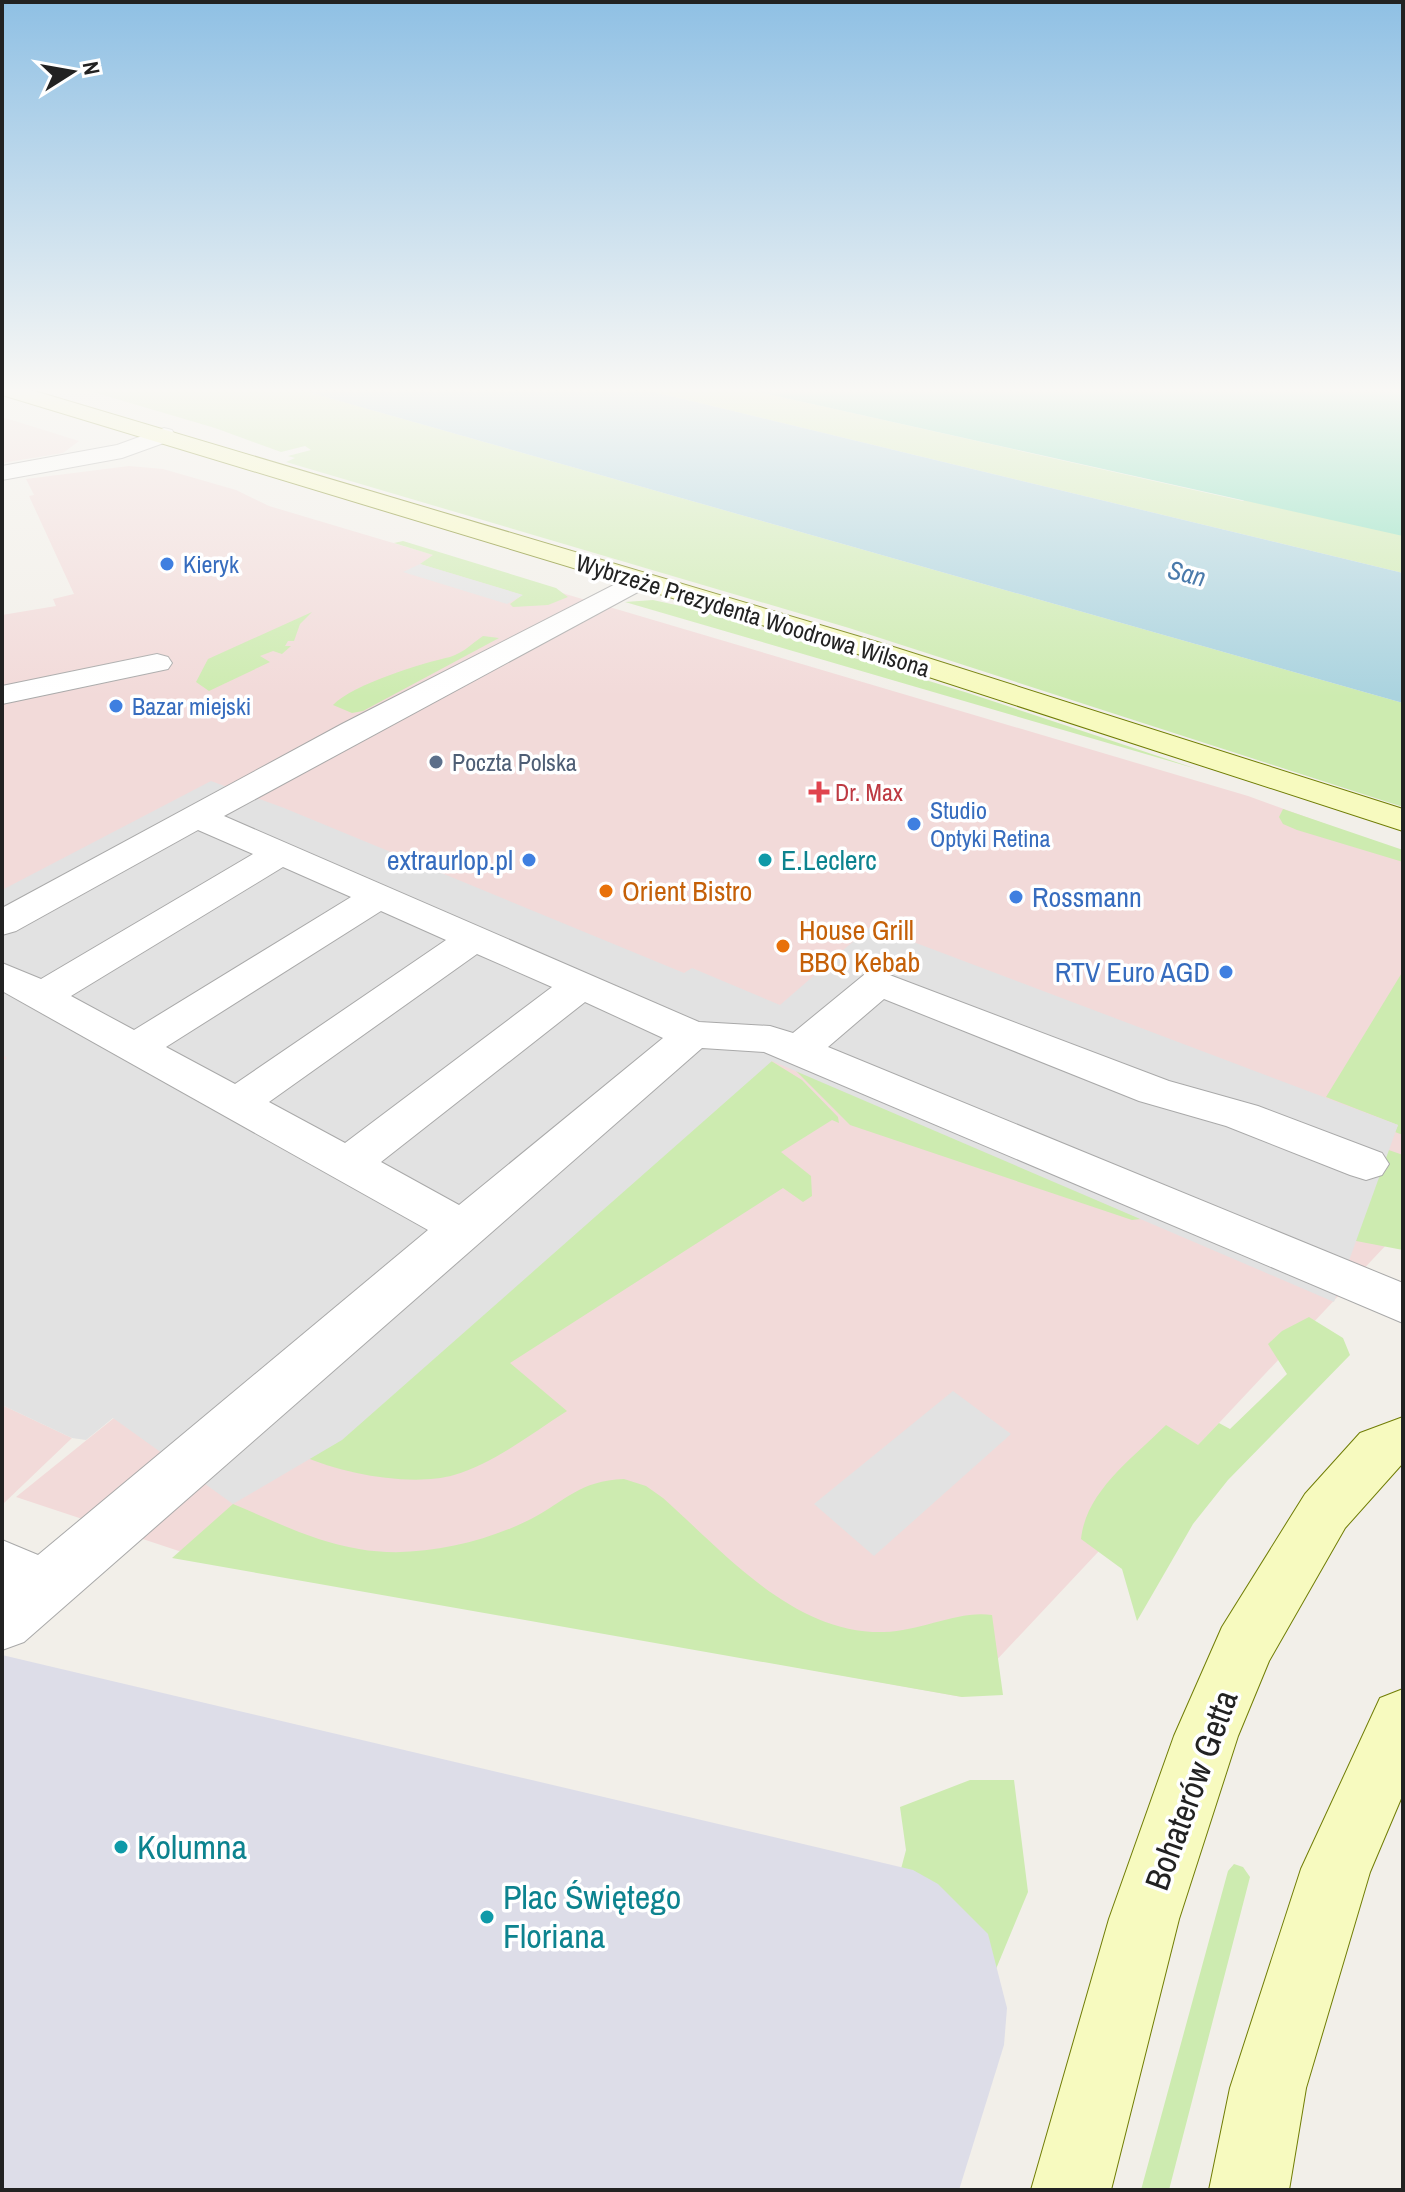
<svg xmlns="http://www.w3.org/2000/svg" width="1405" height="2192" font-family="'Archivo Narrow',sans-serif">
  <rect width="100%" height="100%" fill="#f2efe9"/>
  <!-- commercial -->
  <path fill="#f2dad9" d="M2 417 47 431 79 441 63 453 2 463Z
    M129 466 163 469 236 490 269 506 373 537 1248 796 1403 852V1227L962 1697 212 1562 16 1497 325 1248 9 1058 2 1061V615L56 606 53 599 74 594 29 496 34 495 26 479Z
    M2 1405 72 1438 2 1505Z"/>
  <!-- grass -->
  <path fill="#cdebb0" d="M86 390H301L1403 703V807L849 628 286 462 295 458 288 456 311 450 305 446 281 452 215 428Z
    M646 390H750L1243 501 1403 391V573Z
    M403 541 556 588 568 597 548 605 513 607 510 604 522 595 420 564 433 555 394 543Z
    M653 600 694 609 968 693 1197 769 625 602Z
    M312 612 300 624 294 641H288L285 646H291L282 654 273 651 260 656 270 662 209 691 196 682 208 659Z
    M483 636 499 638 363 711 352 713 333 705C353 684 423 663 450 657 464 653 476 640 483 636Z
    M1283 809 1403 850V862L1297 830 1283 824 1279 817Z
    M1403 971V1135L1395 1132 1398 1125 1326 1097Z
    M768 1059 802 1080 838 1117 839 1123 832 1120 781 1152 811 1176 812 1196 803 1202 783 1188 510 1363 567 1411C532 1433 495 1463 454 1475 413 1487 342 1474 303 1456Z
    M790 1065 1141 1219 1132 1220 850 1125Z
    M1383 1148 1403 1155V1250L1351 1240Z
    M1309 1317 1343 1338 1350 1355 1228 1480 1193 1524 1137 1621 1122 1569 1081 1539C1086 1491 1133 1458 1166 1425L1198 1445 1219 1423 1230 1429 1287 1374 1268 1344 1282 1331Z
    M624 1479 646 1486 663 1498C725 1553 793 1634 884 1632 922 1631 958 1610 992 1615L1003 1695 962 1697 172 1558 233 1504C274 1521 315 1542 359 1549 414 1559 482 1544 531 1519 567 1500 579 1481 624 1479Z
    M970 1780H1014L1028 1892 991 1981 737 2190 896 1888 906 1850 900 1807Z
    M1234 1864 1243 1867 1250 1877 1169 2190H1141L1228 1871Z"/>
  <!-- pitch -->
  <path fill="#88e0be" d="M750 390H1403V536Z"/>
  <!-- parking -->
  <path fill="#e2e2e2" d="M420 564 523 595 507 604 403 572Z
    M211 781 284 808 684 973 692 968 780 1005 871 926 1398 1125 1334 1302 772 1061 342 1440 233 1504 113 1418 86 1440 72 1438 2 1405V1061L7 1058 2 1055V890Z
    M953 1391 1011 1434 874 1556 814 1504Z"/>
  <!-- plaza -->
  <path fill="#dddde8" d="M2 1655 913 1870 938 1884 988 1934 1007 2008 1004 2045 959 2190H2Z"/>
  <!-- water -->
  <path fill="#aad3df" d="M301 390H646L1403 573V703Z"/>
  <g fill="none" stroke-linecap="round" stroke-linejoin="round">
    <!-- street casing -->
    <g stroke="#a9a9a9" stroke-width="2">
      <path id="street" d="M164 428 172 430 175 435 172 440 122 458 2 480V466L117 445Z
        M639 572 649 574 653 580 649 586 224 816 699 1022 770 1026 793 1033 865 974 879 971 1169 1081 1258 1106 1382 1153 1389 1164 1382 1175 1366 1180 1350 1175 1226 1126 1139 1101 884 999 828 1047 1403 1283V1323L764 1052 702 1048 24 1642 2 1650V1540L38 1555 428 1230 2 991V963L41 979 253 854 198 830 16 931 2 935V908L342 724ZM283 867 351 897 134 1030 71 996ZM381 911 446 940 235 1084 166 1047ZM477 954 552 987 345 1143 269 1102ZM585 1002 663 1038 459 1205 381 1162Z
        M157 654 168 657 172 663 168 669 2 704V686Z"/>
    </g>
    <!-- secondary casing -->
    <g stroke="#707d05" stroke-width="2">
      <path id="secondary" d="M2 390H31L884 644 1403 809V831L864 656 2 395Z
        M1403 1417V1463L1345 1528 1269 1661 1238 1736 1179 1919 1111 2190H1031L1109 1919 1174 1736 1222 1627 1305 1494 1360 1433Z
        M1403 1689V1794L1370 1872 1306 2088 1289 2190H1209L1230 2088 1301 1869 1380 1698Z"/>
    </g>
    <!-- street -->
    <use href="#street" fill="#fff" fill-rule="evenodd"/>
    <!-- secondary -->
    <use href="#secondary" fill="#f7fabf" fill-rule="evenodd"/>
  </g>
  <!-- sky -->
  <linearGradient id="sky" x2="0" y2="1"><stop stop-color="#8fc0e4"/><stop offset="0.56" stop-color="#f9f8f5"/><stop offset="1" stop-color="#f9f8f5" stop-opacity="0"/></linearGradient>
  <rect width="1405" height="697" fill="url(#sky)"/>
  <!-- markers -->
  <g fill="#3f7fe0" stroke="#fff" stroke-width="3">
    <circle cx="167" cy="564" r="8"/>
    <circle cx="116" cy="706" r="8"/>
    <circle cx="914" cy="824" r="8"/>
    <circle cx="529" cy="860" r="8"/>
    <circle cx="1016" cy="897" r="8"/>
    <circle cx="1226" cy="972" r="8"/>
  </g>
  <circle fill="#5c6f8a" stroke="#fff" stroke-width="3" cx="436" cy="762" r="8"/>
  <path fill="#e0444e" stroke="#fff" stroke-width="3" d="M815 780h8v8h8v8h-8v8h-8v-8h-8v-8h8z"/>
  <g fill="#0f9aa8" stroke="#fff" stroke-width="3">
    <circle cx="765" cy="860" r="8"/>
    <circle cx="121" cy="1847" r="8"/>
    <circle cx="487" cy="1917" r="8"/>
  </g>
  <g fill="#e8710a" stroke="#fff" stroke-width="3">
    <circle cx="606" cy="891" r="8"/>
    <circle cx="783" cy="946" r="8"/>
  </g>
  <g text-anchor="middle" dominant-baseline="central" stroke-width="7" stroke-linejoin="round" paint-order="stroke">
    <!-- far-shop labels -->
    <g font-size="24" fill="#366cbe" stroke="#fff" text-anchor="start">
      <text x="183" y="564">Kieryk</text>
      <text x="132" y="706">Bazar miejski</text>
      <text x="930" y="810">Studio<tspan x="930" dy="28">Optyki Retina</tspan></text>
    </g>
    <!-- far-street labels -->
    <g font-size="24" fill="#222" stroke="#fff">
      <text transform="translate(753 615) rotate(17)">Wybrzeże Prezydenta Woodrowa Wilsona</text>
    </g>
    <!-- far-service labels -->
    <g font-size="24" fill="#4e5e75" stroke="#fff" text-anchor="start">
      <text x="452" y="762">Poczta Polska</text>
    </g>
    <!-- far-health labels -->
    <g font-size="24" fill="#be3a42" stroke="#fff" text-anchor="start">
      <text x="835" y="792">Dr. Max</text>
    </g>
    <!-- far-water labels -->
    <g font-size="26" font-style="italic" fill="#4a7aab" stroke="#fff">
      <text transform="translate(1187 573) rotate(14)">San</text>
    </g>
    <!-- shop labels -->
    <g font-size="28" fill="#366cbe" stroke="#fff" text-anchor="end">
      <text x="513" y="860">extraurlop.pl</text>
      <text x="1032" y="897" text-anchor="start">Rossmann</text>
      <text x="1210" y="972">RTV Euro AGD</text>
    </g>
    <!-- culture labels -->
    <g font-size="28" fill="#0d838f" stroke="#fff" text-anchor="start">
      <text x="781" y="860">E.Leclerc</text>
    </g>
    <!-- food labels -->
    <g font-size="28" fill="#c56008" stroke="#fff" text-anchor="start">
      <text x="622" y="891">Orient Bistro</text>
      <text x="799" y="930">House Grill<tspan x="799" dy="32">BBQ Kebab</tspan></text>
    </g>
    <!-- near-street labels -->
    <g font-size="34" fill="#222" stroke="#fff">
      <text transform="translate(1191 1790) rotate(-70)">Bohaterów Getta</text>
    </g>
    <!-- near-culture labels -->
    <g font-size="34" fill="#0d838f" stroke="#fff" text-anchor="start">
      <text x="137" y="1847">Kolumna</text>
      <text x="503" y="1897">Plac Świętego<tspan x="503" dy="39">Floriana</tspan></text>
    </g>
  </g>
  <!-- border -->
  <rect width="1405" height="2192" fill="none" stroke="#222222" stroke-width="8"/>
  <!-- north arrow -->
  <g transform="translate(72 72) rotate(79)" stroke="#ffffff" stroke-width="6" paint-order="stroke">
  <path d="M0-6L14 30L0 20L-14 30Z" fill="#222222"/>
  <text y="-12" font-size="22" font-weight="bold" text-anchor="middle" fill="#222222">N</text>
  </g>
</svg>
